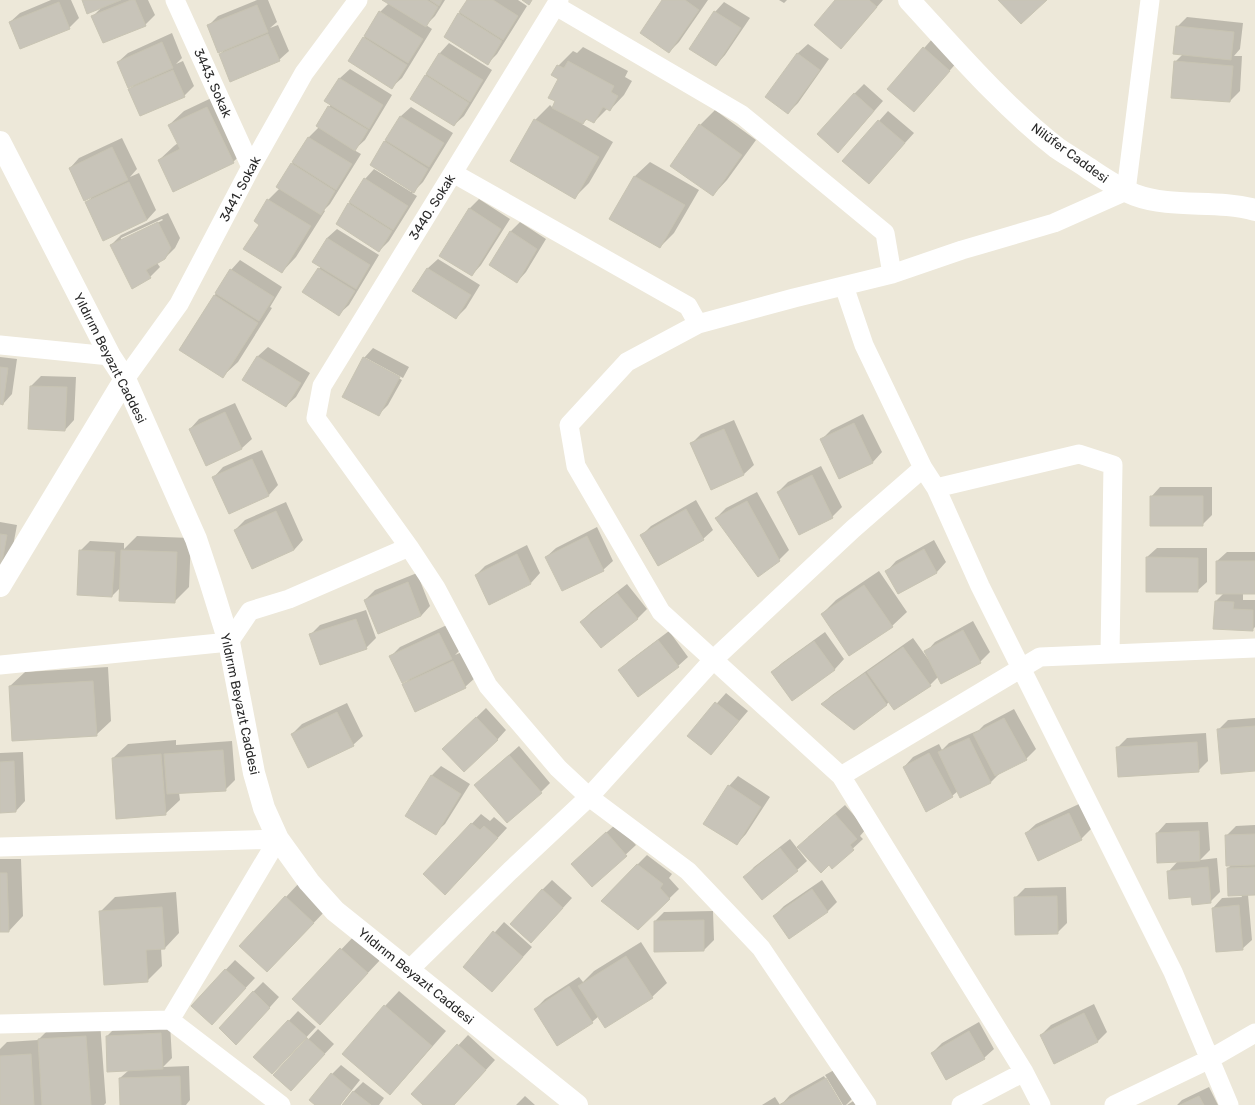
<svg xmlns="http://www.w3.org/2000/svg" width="1255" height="1105" font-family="Rubik,sans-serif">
  <rect width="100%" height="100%" fill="#ede8d9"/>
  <!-- shadow -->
  <path fill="#0003" fill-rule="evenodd" d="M51 0H71L79 18 69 28 10 22 20 13Z
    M83 0H148L155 15 145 25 93 16 103 6Z
    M257 0H268L277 22 270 28 278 25 289 51 279 60 220 54 226 48 208 26 218 16Z
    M384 0H445L435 16 426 25 432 29 402 78 392 87 364 38 380 12 389 3Z
    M468 0H518L527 6 497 54 488 63 459 14Z
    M664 0H708L679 42 669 52Z
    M779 0H787L784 3Z
    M837 0H883L850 38Z
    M724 2 750 18 725 55 716 65 715 12Z
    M1187 17 1243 23 1240 49 1234 56H1242L1240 91 1230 101 1175 62 1183 54 1177 27Z
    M172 33 182 58 176 64 183 61 194 86 184 96 130 89 136 83 118 62 128 53Z
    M933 38 959 60 923 101 888 89Z
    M449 43 492 70 464 116 454 125 425 76 440 53Z
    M808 44 829 59 798 103 788 113 767 97 798 53Z
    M583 47 628 71 625 77 632 81 624 95 610 110 608 108 594 122 588 118 582 124 613 142 589 183 575 197 535 120 550 105 553 108 557 101 559 79 558 66 573 51 577 53Z
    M350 69 392 95 365 140 354 150 361 154 330 204 324 210 325 211 296 257 282 272 260 224 255 221 268 200 280 188 292 164 308 138 319 127 317 126 331 104 326 101 340 78Z
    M864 84 883 101 847 142 854 94Z
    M222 93 248 148 233 162 159 160 174 146 178 143 169 125 184 111Z
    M411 107 453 133 423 182 412 193 417 196 389 241 379 251 349 204 365 179 374 169 411 192 412 191 371 164 401 116Z
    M715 110 756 140 727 180 713 195 700 125Z
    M888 111 914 133 869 183 843 161Z
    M122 138 137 169 130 177 139 173 156 210 147 220 86 203 93 196 70 168 79 158Z
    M650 162 699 190 674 233 660 247 610 218 635 176Z
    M479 199 510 219 481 265 472 275 469 209Z
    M168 213 180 238 175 248 165 258 157 263 160 267 150 277 111 245 121 235ZM162 219 163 220 121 241V238Z
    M520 222 546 239 526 272 517 282 510 232Z
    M337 229 379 255 349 305 339 314 304 292 321 266 327 238Z
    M438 259 480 285 466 308 456 318 414 291 428 268Z
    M240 260 282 287 270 307 272 308 238 362 223 376 180 349 231 270Z
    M268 347 310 373 296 397 286 406 244 380 258 356Z
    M373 348 409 367 403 378 366 358V360L402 380 388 405 378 415 364 358Z
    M0 357 17 359 12 394 3 404 0 403Z
    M41 376 76 377 74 420 65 430 31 386Z
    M235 403 252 439 242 448 206 465 190 429 199 419Z
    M863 414 882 452 873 462 821 440 831 430Z
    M734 420 754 465 744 474 711 489 691 444 701 434Z
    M262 450 278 485 269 495 214 477 223 467Z
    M821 466 842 507 832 517 778 492 788 482Z
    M1160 487H1212V515L1202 525 1151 497Z
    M757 492 789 550 779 560 716 518 726 508Z
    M696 500 713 530 703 539 641 536 651 526Z
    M286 502 303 540 294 550 235 530 245 520Z
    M0 522 17 525 11 557 0 567Z
    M597 527 613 561 603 570 546 557 556 548Z
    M137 536 191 538 189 587 174 602 121 587 112 596 80 551 90 541 124 543V549Z
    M934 540 946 562 937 572 899 593 887 571 896 561Z
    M527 545 540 573 531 583 490 604 476 575 485 566Z
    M1157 548H1207V582L1197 591 1147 557Z
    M1227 552H1255V593H1243V600H1255V627L1252 630 1216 601 1224 593 1217 561Z
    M879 571 907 612 892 626 822 614 836 600Z
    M417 573 430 606 421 616 365 600 375 590Z
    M627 584 647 609 637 619 581 622 591 612Z
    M366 610 376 638 366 648 310 635 320 625Z
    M973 621 990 652 980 662 939 676 930 685 889 702 886 705 822 704 832 695 913 638 928 659 929 658 926 652 935 642Z
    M449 624 461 649 455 655 462 652 475 678 465 687 404 684 410 679 390 657 400 647Z
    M669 631 688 657 678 666 620 670 629 661Z
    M825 632 844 659 835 669 792 700 772 672 782 663Z
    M108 667 111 721 96 735 10 686 25 672Z
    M726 693 748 711 711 754 688 736Z
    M347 703 363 736 353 745 292 734 302 724Z
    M486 708 506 730 497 740H453Z
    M1014 709 1036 749 1026 759 1000 773 990 783 958 791 952 796 904 767 913 757 939 744 942 750 949 743 979 730 984 725Z
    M1255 718V770L1218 730 1228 720Z
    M1206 733 1208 761 1198 771 1117 748 1127 738Z
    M176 740V745L232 741 235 780 225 790 179 793 180 800 165 814 113 758 128 744Z
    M519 746 550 783 541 792 475 785Z
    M23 752 25 801 16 811 0 812V753Z
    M441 766 470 784 445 824 435 833 431 776Z
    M738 776 770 797 746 834 737 844 729 786Z
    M1079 804 1091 829 1081 839 1026 833 1036 824Z
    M845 805 866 829 860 836 863 839 832 868 808 837Z
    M481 814 490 821 494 817 507 828 455 884 424 874Z
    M1208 822 1210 850 1200 860 1217 858 1220 892 1210 902 1192 896 1168 872 1178 861 1157 833 1166 823Z
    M616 824 636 845 592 886 582 854Z
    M1255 825V894L1248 895 1252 940 1242 949 1213 908 1222 898 1242 897 1228 868 1231 865 1226 836 1236 826Z
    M790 839 807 861 797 870 745 877 754 867Z
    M647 855 672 874 669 878 679 889 638 929 602 900Z
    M0 859H21L23 916 9 931H0Z
    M552 880 572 898 541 932 542 890Z
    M822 880 837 902 827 912 774 916 784 906Z
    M300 882 328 908 282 956 240 946Z
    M1066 887 1067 923 1057 933 1015 898 1025 888Z
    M176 892 179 933 165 948H161L162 966 147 981 100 912 115 897Z
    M713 911 714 940 704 950 655 921 664 912Z
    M504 922 532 947 492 991 464 967Z
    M356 934 382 958 334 1009 294 999Z
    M641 942 667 983 652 997 599 1016 592 1022 535 1009 545 999 579 977 583 982 594 971Z
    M235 960 255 978 221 1014 192 1005Z
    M263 982 279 997 246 1034 253 992Z
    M399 991 446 1031 404 1079 390 1094 343 1054 385 1006Z
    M1094 1004 1107 1032 1098 1041 1055 1063 1041 1035 1051 1025Z
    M298 1011 316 1027 282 1063 255 1057Z
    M100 1022 106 1103 104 1105H0V1049L7 1042 38 1040 53 1025Z
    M979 1022 994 1049 984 1058 932 1053 942 1043Z
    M170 1024 172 1058 163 1067 189 1066 190 1100 186 1105H121L120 1078 129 1070 107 1036 116 1027Z
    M318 1029 334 1044 291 1090 275 1075Z
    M468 1035 495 1060 454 1105H425L413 1094Z
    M341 1065 360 1080 340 1105H317L332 1074Z
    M836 1069 853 1098 846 1105H843L825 1075Z
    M824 1076 841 1105H781L790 1095Z
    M363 1082 384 1098 379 1105H343L352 1093Z
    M1209 1087 1218 1105H1177L1182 1100Z
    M525 1096 535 1105H516Z
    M775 1097 780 1105H762Z
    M855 1100 857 1105H847Z"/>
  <!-- building -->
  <path fill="#c8c4b9" stroke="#c8c4b3" d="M82 0H121L87 14Z
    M131 0H135L146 26 103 43 91 16Z
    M382 0H427L438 7 426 27Z
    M430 0H442L439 6Z
    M467 0H493L518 16 503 40 459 12Z
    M522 0H532L529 5Z
    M662 0H685L699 10 669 53 640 33Z
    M835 0H869L877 7 841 49 814 25Z
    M998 0H1047L1021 24Z
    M59 2 70 29 20 49 9 22Z
    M257 5 268 32 218 53 207 25Z
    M379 11 423 39 408 63 364 36Z
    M714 11 741 28 716 66 689 49Z
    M458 13 502 41 488 65 444 37Z
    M1176 26 1234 32 1231 60 1173 54Z
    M268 34 280 61 230 82 219 54Z
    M363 37 407 65 392 89 348 61Z
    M162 42 173 68 128 88 117 62Z
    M923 47 950 71 914 112 887 89Z
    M439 53 483 80 470 102 426 74Z
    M797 53 820 70 788 114 765 97Z
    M568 61 614 86 611 92 618 96 610 111 603 107 594 123 586 119 583 124 552 108 555 101 548 98 558 79 551 75 557 65 564 68Z
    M1174 61 1233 66 1230 102 1171 98Z
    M173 70 185 97 140 116 128 89Z
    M425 75 469 103 454 126 410 99Z
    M339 78 383 105 369 129 324 101Z
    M854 93 874 111 838 153 817 134Z
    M328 106 368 130 355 151 316 126Z
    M207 107 234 163 173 192 158 160 180 149 168 125Z
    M400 116 444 143 429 167 385 140Z
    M534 119 599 157 575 199 510 161Z
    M878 120 905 143 869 184 842 161Z
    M699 124 742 155 713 196 670 166Z
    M308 137 352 164 336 190 292 162Z
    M384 141 428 169 414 193 370 165Z
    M112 147 128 180 84 201 69 168Z
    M291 163 335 191 321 215 276 187Z
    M634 176 685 205 660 248 609 219Z
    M364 178 408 206 393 230 349 202Z
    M129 182 147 220 103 241 85 202Z
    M267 199 311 226 282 273 243 249 259 225 254 221Z
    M348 203 392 231 379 252 336 224Z
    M469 208 501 229 472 276 439 256Z
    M158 222 171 248 165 259 146 270 151 278 132 289 110 245Z
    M510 231 537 249 517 283 489 265Z
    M327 238 370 265 356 289 312 262Z
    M318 268 355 291 339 316 302 292Z
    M427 268 471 295 456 319 412 291Z
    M230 269 274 297 259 321 215 293Z
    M214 295 258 323 223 378 179 350Z
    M257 356 301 383 286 407 242 380Z
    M363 357 400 377 379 416 342 397Z
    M0 367 8 368 3 405 0 404Z
    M30 386 67 387 65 431 28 429Z
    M225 412 242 449 206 466 189 429Z
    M854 423 873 463 839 479 820 439Z
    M724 429 744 475 711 490 690 443Z
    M252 459 269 496 229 514 212 477Z
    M812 475 833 518 799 535 777 492Z
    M1150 496H1203V526H1150Z
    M747 501 780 561 758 577 715 518Z
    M686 509 704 540 658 566 640 535Z
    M276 511 294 550 252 569 234 530Z
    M0 534 7 535 1 568H0Z
    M587 536 604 571 562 591 545 557Z
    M924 549 937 573 898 594 885 571Z
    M79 550 115 552 112 597 77 595Z
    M121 550 177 552 175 603 119 601Z
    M517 554 531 584 489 605 475 575Z
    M1146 557 1198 558V592H1146Z
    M1216 561H1255V594H1216Z
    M408 582 421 616 378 634 364 600Z
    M864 585 893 627 849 656 821 614Z
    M617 593 638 619 601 648 580 622Z
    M1215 601 1234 602 1233 609 1253 610V631L1213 629Z
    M356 619 367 649 320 665 309 634Z
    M963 630 981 663 941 684 924 651Z
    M439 633 452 659 402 683 389 656Z
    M658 640 679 667 638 697 618 670Z
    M814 641 835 670 792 701 771 672Z
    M903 647 931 686 894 710 867 672Z
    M453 661 466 688 415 712 402 684Z
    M865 673 887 705 854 730 821 704Z
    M93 681 97 736 12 741 9 686Z
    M715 702 739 721 711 755 687 736Z
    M337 712 354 746 308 768 291 734Z
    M476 717 498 740 464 772 442 749Z
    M1004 718 1027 760 995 776 973 734Z
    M1255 726V771L1221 774 1217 729Z
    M969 738 991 783 960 798 938 752Z
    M1197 742 1199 772 1118 777 1116 747Z
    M223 750 226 791 167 794 164 754Z
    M929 753 953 797 926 812 903 767Z
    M161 754 166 815 116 819 112 758Z
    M509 755 542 793 507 823 474 785Z
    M14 761 16 812 0 813V762Z
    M431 775 461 794 436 835 405 816Z
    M728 785 761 807 737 845 703 824Z
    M1069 813 1082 840 1038 861 1025 833Z
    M835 814 857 839 850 845 854 850 832 869 829 865 821 873 797 847Z
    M471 823 480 830 484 826 498 838 445 895 423 874Z
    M1199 831 1200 861 1157 863 1156 833Z
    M606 832 627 856 592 887 571 864Z
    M1255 834V865L1226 866 1225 835Z
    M780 848 798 871 762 900 743 877Z
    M637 864 663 884 660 888 670 899 638 930 601 901Z
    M1208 867 1211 903 1192 905 1191 897 1169 899 1167 871Z
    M1255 867V895L1228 896 1227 868Z
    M0 873H7L9 932H0Z
    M542 889 563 908 531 943 510 924Z
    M812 889 828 912 789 939 773 916Z
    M285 896 314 923 267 972 239 946Z
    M1057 896 1058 934 1015 935 1014 897Z
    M1239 905 1243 950 1216 952 1212 908Z
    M162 907 165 949 146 950 148 982 104 985 99 911Z
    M704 920V951L654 952V921Z
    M493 931 523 957 492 992 463 967Z
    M340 948 368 973 320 1025 292 999Z
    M626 956 653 998 605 1028 578 986Z
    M225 969 246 988 212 1025 191 1006Z
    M569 986 593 1023 557 1046 534 1009Z
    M253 991 270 1008 236 1045 219 1028Z
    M384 1005 432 1046 390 1095 342 1054Z
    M1084 1013 1098 1042 1054 1064 1040 1035Z
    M288 1020 307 1037 272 1074 253 1057Z
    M969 1031 985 1059 946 1080 931 1053Z
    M161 1033 163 1069 107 1072 106 1036Z
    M86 1036 91 1105H42L38 1039Z
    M307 1038 325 1054 291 1091 273 1075Z
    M457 1044 486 1070 454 1105H423L411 1094Z
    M31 1054 34 1105H0V1056Z
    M331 1073 351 1090 340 1105H315L309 1100Z
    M180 1076 181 1105H120L119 1078Z
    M826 1078 842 1105H779Z
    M353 1091 371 1105H342Z
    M1199 1096 1204 1105H1180Z"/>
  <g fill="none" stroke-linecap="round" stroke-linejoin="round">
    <!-- street -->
    <path stroke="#fff" stroke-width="19" d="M175 0 251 167
      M559 0 322 386 316 418 409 547 436 588 488 686 558 768 589 797 688 871 761 948 867 1105
      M556 6 742 115 885 233 892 274
      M453 173 688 306 698 324
      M844 286 864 345 923 468 936 488 980 586 1173 972 1229 1105
      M0 345 110 356
      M125 379 179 304 251 167 304 73 358 0
      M936 488 1079 454 1113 465 1110 654
      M0 665 229 642 250 611 289 599 409 547
      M841 776 1040 657 1255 648
      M0 847 278 839
      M409 970 510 871 589 797 714 659 853 529 923 468
      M170 1020 278 839
      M0 1024 170 1020 281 1105
      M961 1105 1024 1072
      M1041 1105 1024 1072 841 776 661 612 576 466 569 425 627 362 698 324 794 298 892 274 962 250 1054 223 1126 191 1150 0
      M1114 1105 1210 1059 1255 1033"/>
    <!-- secondary -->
    <path stroke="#fff" stroke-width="22" d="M909 0C956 51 1002 105 1057 148 1067 155 1078 161 1088 168 1103 178 1117 188 1135 195 1173 209 1216 199 1255 210
      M0 142 110 356 125 379 196 539 210 581 229 642 254 773 264 808 278 839 309 882 335 911 577 1105
      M0 586 125 379"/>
  </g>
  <g text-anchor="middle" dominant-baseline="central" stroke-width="3" stroke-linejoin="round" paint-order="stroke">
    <!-- street labels -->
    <g font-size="13" fill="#292929" stroke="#fff">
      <text transform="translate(213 83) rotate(66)">3443. Sokak</text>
      <text transform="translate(1070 153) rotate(36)">Nilüfer Caddesi</text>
      <text transform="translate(240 189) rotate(-62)">3441. Sokak</text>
      <text transform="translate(432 207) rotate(-58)">3440. Sokak</text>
      <text transform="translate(110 358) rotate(63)">Yıldırım Beyazıt Caddesi</text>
      <text transform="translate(240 704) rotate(78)">Yıldırım Beyazıt Caddesi</text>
      <text transform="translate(416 976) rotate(39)">Yıldırım Beyazıt Caddesi</text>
    </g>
  </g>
</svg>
